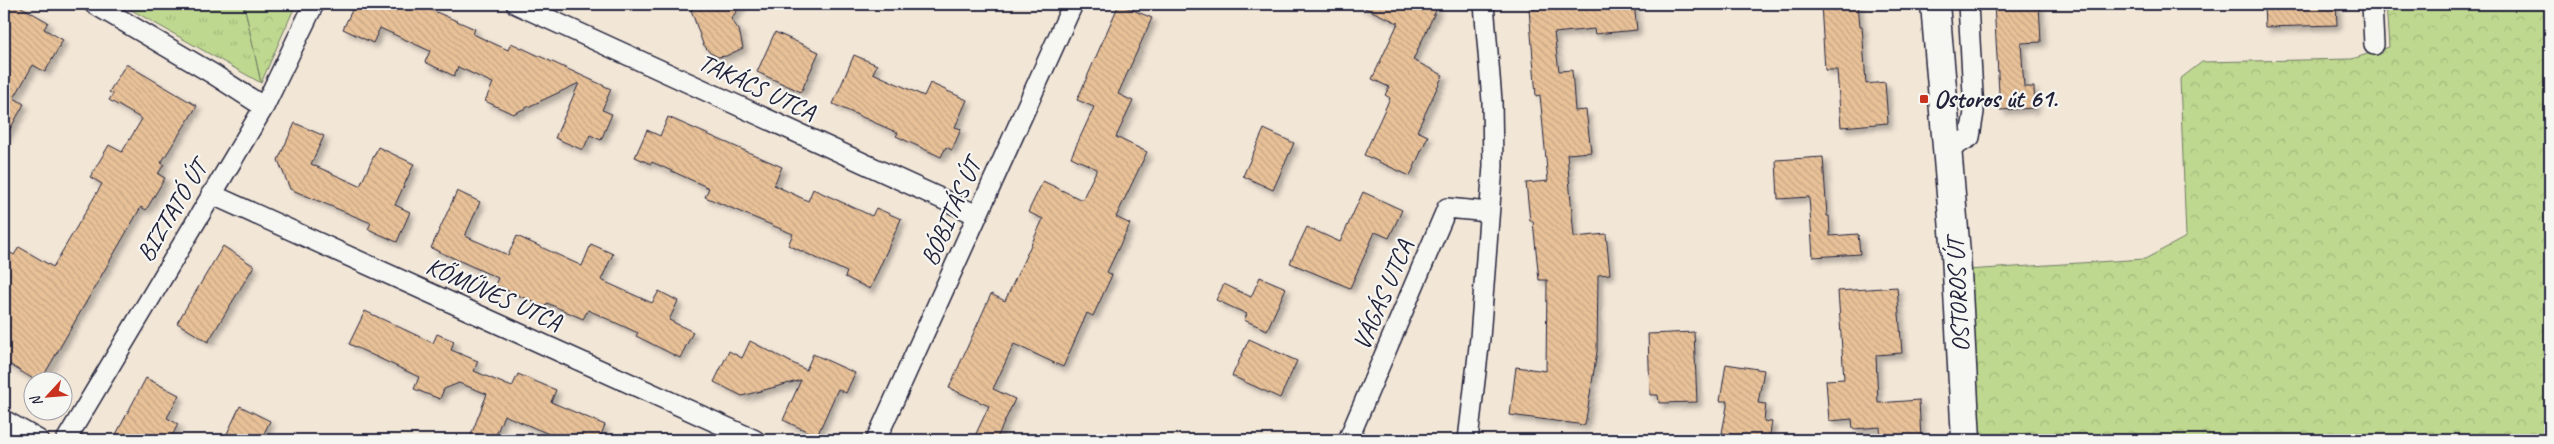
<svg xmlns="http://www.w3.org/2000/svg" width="2554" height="444" font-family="Caveat,sans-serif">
  <defs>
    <pattern id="grass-tufts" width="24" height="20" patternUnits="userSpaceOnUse" patternTransform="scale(1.25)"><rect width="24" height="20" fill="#bfd88f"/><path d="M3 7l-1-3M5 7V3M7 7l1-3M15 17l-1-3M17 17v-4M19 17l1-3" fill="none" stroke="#a4b97c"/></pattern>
    <pattern id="forest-crowns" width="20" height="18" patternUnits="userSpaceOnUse" patternTransform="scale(1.25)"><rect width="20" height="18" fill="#bfd88f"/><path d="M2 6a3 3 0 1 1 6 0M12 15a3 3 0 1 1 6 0" fill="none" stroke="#a4b97c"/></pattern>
    <pattern id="building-back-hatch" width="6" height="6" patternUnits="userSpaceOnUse" patternTransform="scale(1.25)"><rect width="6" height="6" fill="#e8c198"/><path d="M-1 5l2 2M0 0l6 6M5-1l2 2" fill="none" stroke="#c7a684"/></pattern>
    <filter id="shadow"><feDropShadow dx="4.5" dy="4.5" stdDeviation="2.5" flood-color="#0004"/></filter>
  </defs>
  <rect width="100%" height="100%" fill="#f2e6d7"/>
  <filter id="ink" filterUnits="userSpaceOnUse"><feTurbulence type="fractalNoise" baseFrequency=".02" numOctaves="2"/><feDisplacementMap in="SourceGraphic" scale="10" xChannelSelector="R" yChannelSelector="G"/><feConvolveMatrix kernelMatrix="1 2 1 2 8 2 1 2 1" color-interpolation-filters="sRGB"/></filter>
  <g filter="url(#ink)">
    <!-- grass -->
    <path fill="url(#grass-tufts)" stroke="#707d65" d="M121 4H244L261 83Z"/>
    <!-- forest -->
    <path fill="url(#forest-crowns)" stroke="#707d65" d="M244 4H296L261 83Z
      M2386 4H2550V440H1974L1966 270 2145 259 2186 237 2180 79 2202 62 2352 59 2389 47Z"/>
    <!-- building -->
    <path fill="url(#building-back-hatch)" stroke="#22223b" filter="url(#shadow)" d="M4 4H16L48 22 44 29 63 40 45 72 33 65 14 98 24 104 4 140Z
      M355 4H418L475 29 473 34 508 50 511 43 611 89 602 110 612 114 601 140 590 135 583 150 555 138 579 83 513 114 485 101 493 83 458 67 454 76 425 62 430 51 380 28 373 43 343 29Z
      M689 4H742L731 19 739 30 743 48 726 56 718 57 710 53 703 44Z
      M1119 4 1152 18 1118 94 1133 101 1116 137 1147 152 1116 217 1130 224 1107 272 1112 275 1093 316 1087 313 1063 367 1014 344 993 389 1015 399 996 440H973L989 406 949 388 991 294 1005 301 1043 219 1028 212 1043 181 1082 200 1097 169 1071 157 1094 107 1077 100Z
      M1356 4H1427L1437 8 1413 60 1443 75 1417 131 1428 136 1410 176 1364 155 1390 98 1385 95 1389 87 1372 79 1398 23Z
      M1558 4H1634L1637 30 1595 34 1594 29 1554 33 1559 71 1572 70 1575 111 1586 110 1591 152 1567 154 1574 237 1606 234 1610 274 1598 275 1597 352 1585 425 1510 415 1516 367 1546 371 1547 280H1539L1533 221H1530L1526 183 1548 181 1540 95 1536 96 1529 9 1558 7Z
      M1821 4H1858L1860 26H1862L1866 84 1885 82 1888 123 1841 127 1837 70H1825Z
      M1994 4H2039L2041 42 2021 43 2024 87H2034L2035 108 2000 110Z
      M2264 4H2336L2337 25 2265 27Z
      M775 32 819 52 801 92 757 72Z
      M854 55 877 65 873 73 924 96 930 83 967 100 955 127 961 129 952 150 946 147 941 157 896 136 898 133 833 104Z
      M126 64 197 106 161 163 164 164 158 174 165 178 146 210 141 207 40 382H38L4 361V262L9 252 14 255 19 247 53 267 102 184 90 177 109 145 122 152 142 119 109 100 113 94 109 92Z
      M668 117 782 167 774 185 808 201 813 189 872 216 876 208 901 219 870 289 845 277 847 272 788 245 793 234 705 197 709 188 652 162 651 164 635 157 647 130 660 136Z
      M295 123 324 136 311 164 360 186 378 147 414 164 395 205 410 212 397 242 368 229 371 223 290 189 278 160Z
      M1264 129 1294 143 1273 190 1243 176Z
      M1823 157 1827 216H1829L1830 236 1858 234 1860 254 1813 257 1809 197 1778 199 1776 160Z
      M457 191 480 202 465 236 508 255 517 236 582 266 591 244 613 254 601 280 652 303 659 291 678 301 669 320 693 332 680 358 636 336 638 333 588 310 583 319 547 303 545 307 495 285 498 278 431 248Z
      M1363 192 1402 210 1389 238 1375 232 1350 288 1290 263 1307 227 1340 242Z
      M223 246 254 266 208 342 177 323Z
      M1260 277 1286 288 1267 330 1244 320 1247 314 1216 300 1224 284 1251 297Z
      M1897 287 1902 353 1876 355 1878 403 1919 400 1921 440H1881L1880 427 1853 429 1852 419 1829 421 1826 380 1844 379 1838 291Z
      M365 311 433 343 437 334 454 341 451 350 478 361 474 371 512 387 518 374 556 390 551 402 605 425 599 440H563L504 415 494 440H469L487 394 459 383 444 389 440 399 414 389 419 377 349 344Z
      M1694 332 1697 402 1659 403 1658 395H1650L1648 334Z
      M1249 339 1297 361 1280 398 1232 376Z
      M750 341 806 370 813 354 855 373 846 393 838 389 817 436 783 420 801 380 742 396 714 382 729 351 742 358Z
      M1726 364 1764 370 1758 403 1766 404 1764 421 1772 422 1769 440 1722 433 1728 401H1720Z
      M146 378 179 395 167 418 178 424 170 440H113Z
      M240 406 270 421 261 440H224Z"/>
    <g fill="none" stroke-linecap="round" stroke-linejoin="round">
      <!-- street casing -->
      <g stroke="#22223b" stroke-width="22">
        <path id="street" d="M94 4 213 74 264 107
          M516 4 977 215
          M2372 4 2374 45
          M1948 150 1970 137 1974 112 1968 4
          M211 194 755 440
          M4 420 39 440
          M66 440 264 107 314 4
          M876 440 1073 4
          M1348 440 1447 208 1489 212
          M1468 440 1480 338 1493 166 1492 101 1484 4"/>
      </g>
      <!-- secondary casing -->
      <g stroke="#22223b" stroke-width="31">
        <path id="secondary" d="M1935 4 1956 254 1966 440"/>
      </g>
      <!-- street -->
      <use href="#street" stroke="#f6f6f2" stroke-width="19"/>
      <!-- secondary -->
      <use href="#secondary" stroke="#f6f6f2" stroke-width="28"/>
    </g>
  </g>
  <!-- markers -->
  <rect fill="#c8321e" stroke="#f6f6f2" stroke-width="2" x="1919" y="94" width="10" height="10" rx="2.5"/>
  <g text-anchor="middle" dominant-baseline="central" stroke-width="4.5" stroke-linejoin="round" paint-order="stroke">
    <!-- street labels -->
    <g font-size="25" fill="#22223b" stroke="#f6f6f2">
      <text transform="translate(757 87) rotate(25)">TAKÁCS UTCA</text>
      <text transform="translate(172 211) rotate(-59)">BIZTATÓ ÚT</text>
      <text transform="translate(951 212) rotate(-66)">BÓBITÁS ÚT</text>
      <text transform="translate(494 294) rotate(24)">KŐMŰVES UTCA</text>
      <text transform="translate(1383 295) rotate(-67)">VÁGÁS UTCA</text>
      <text transform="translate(1958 295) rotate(-93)">OSTOROS ÚT</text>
    </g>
    <!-- poi labels -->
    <g font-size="25" font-weight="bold" fill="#22223b" stroke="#f6f6f2" text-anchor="start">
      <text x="1934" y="99">Ostoros út 61.</text>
    </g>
  </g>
  <!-- margin -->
  <rect width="2554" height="444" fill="none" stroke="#f6f6f2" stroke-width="20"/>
  <rect x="10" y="10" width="2534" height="424" fill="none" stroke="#22223b" stroke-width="2" filter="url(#ink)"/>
  <!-- north arrow -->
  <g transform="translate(48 396) rotate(244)"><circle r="24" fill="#f6f6f2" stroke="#a1a1a9"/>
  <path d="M0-4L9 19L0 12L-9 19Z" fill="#c8321e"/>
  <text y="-8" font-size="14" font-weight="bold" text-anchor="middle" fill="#22223b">N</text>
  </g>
</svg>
